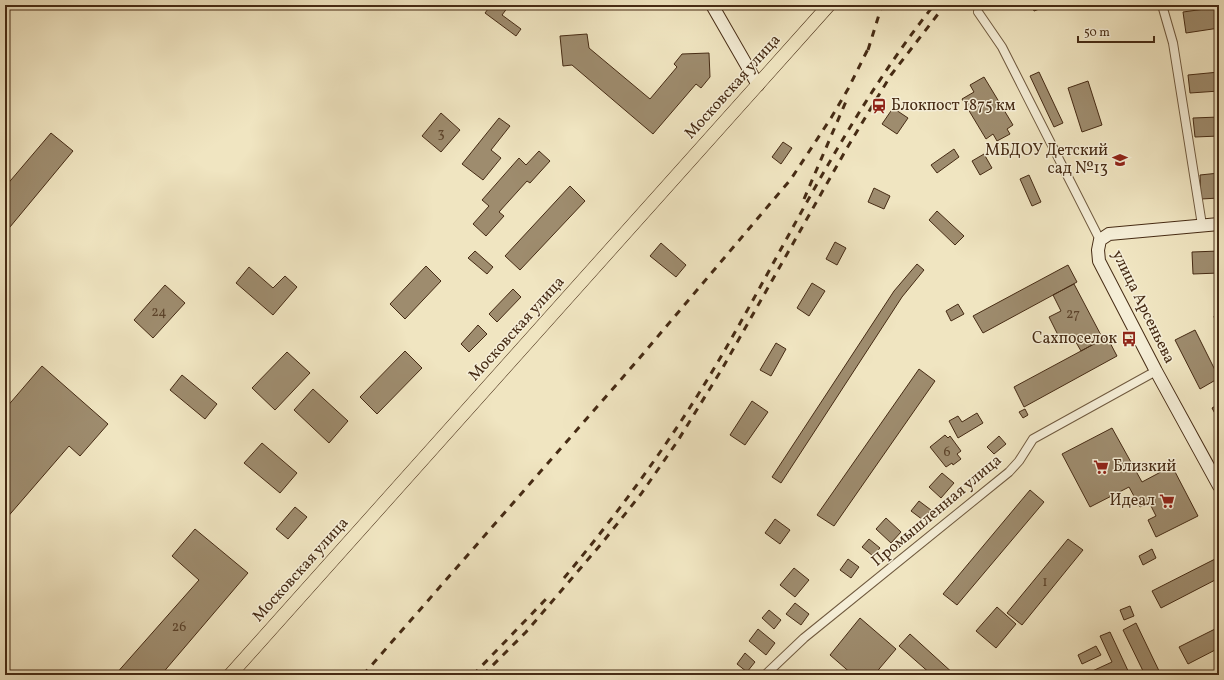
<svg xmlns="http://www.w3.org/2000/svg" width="1224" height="680" font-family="Vollkorn,serif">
  <rect width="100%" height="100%" fill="#f0e5c1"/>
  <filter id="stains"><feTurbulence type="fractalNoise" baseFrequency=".005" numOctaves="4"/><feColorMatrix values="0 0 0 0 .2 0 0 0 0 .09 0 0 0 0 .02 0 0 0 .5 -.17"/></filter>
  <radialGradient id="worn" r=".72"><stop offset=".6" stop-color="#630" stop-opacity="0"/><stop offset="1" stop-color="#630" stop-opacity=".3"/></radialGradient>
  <!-- building -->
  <path fill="#9e8c6e" stroke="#462b14" d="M491 5H506L508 7 502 15 521 29 516 36 485 13Z
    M1032 5H1050L1034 11Z
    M1219 7V28L1186 33 1183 12Z
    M587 34 589 48 650 99 677 67 674 64 682 54 709 53 710 77 701 88 696 84 653 134 572 65 563 66 560 36Z
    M1039 72 1063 123 1054 127 1030 76Z
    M1219 72V91L1190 93 1188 75Z
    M984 77 1013 125 1007 129 1010 134 997 141 993 134 986 139 962 99 974 92 970 85Z
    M1088 81 1102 125 1082 132 1068 88Z
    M893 108 908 118 897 134 882 124Z
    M441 113 460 130 441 152 422 136Z
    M1219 117V136L1195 137 1193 118Z
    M499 118 510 126 491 150 501 158 483 180 462 164Z
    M51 133 73 151 5 233V187Z
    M783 142 792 148 781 164 772 157Z
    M954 149 959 157 937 173 931 165Z
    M539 151 550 161 530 183 527 181 499 212 504 216 486 236 473 224 489 206 482 200 519 158 526 165Z
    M984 154 992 168 980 175 972 161Z
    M1219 173V198L1201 199 1200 175Z
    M1029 175 1041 202 1032 206 1020 179Z
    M570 186 585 201 520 270 505 256Z
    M874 188 890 196 884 209 868 202Z
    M937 211 964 236 955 245 929 220Z
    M835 242 846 248 837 265 826 259Z
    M661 243 686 265 676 277 650 256Z
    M475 251 493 267 487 274 468 258Z
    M1219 251V273L1193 274 1192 252Z
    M917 264 924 270 902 297 781 483 772 477 894 291Z
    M1068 265 1077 282 983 333 973 316Z
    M426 266 441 281 405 319 390 304Z
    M249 267 273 288 285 276 297 287 273 315 236 283Z
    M812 283 825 291 809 316 797 308Z
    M1074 284 1103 339 1081 351 1073 337 1062 343 1049 317 1061 311 1053 295Z
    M165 285 185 303 153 338 134 320Z
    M513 289 521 297 497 322 489 314Z
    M958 304 964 314 951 321 946 311Z
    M1214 316H1219V342Z
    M478 325 487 334 469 352 461 344Z
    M1195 330 1219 378 1200 389 1175 340Z
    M1107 337 1117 356 1024 407 1014 387Z
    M776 343 786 349 771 376 760 370Z
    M405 351 422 368 377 414 360 397Z
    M287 352 310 373 275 410 252 388Z
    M42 366 108 424 80 456 69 446 5 520V409Z
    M919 369 935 381 834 526 817 515Z
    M182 375 217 404 205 419 170 390Z
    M313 389 348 421 329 443 294 410Z
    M752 401 768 412 745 445 730 435Z
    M1219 404V421L1212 408Z
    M1025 409 1028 415 1023 418 1019 412Z
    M977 413 983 423 958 438 949 421 958 416 962 422Z
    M1112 428 1142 482 1172 466 1198 516 1156 537 1148 520 1156 516 1149 502 1140 507 1129 487 1090 507 1062 454Z
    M945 435 948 438 950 436 961 451 957 454 961 459 953 465 952 463 946 467 930 447Z
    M999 436 1006 444 994 454 987 447Z
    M262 443 297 473 280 493 244 463Z
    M942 473 954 483 941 498 929 487Z
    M1030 490 1044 502 957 605 943 594Z
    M919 501 931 510 923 520 911 511Z
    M295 507 307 517 288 539 276 529Z
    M886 518 901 532 891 543 876 529Z
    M775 519 790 530 780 544 765 533Z
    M195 529 248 573 161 675H115L199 580 172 556Z
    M869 539 880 548 873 556 862 547Z
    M1068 539 1083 550 1022 625 1007 613Z
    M1152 549 1156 558 1143 565 1139 556Z
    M1219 557V578L1161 608 1152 591Z
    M848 559 859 567 851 578 840 570Z
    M794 568 809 580 795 597 780 585Z
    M795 603 809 614 801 625 786 614Z
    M1130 606 1134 616 1124 620 1120 610Z
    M997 607 1016 624 996 648 976 631Z
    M769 610 781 620 774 629 762 618Z
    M860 618 896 649 874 675H853L830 655Z
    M1136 623 1161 675H1145L1123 630Z
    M1219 627V648L1188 664 1179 647Z
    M758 629 775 643 766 655 749 641Z
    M1110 632 1130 675H1088V673L1112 662 1100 636Z
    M910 634 955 675H932L899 646Z
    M1096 646 1101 655 1082 664 1078 655Z
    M745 653 755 662 747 672 737 664Z"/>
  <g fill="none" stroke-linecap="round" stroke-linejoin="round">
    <!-- street casing -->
    <g stroke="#705a3f" stroke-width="10">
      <path id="street" d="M1162 5 1173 43 1202 225
        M978 12 1002 47 1100 240
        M765 675 804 638 1009 472 1019 461 1033 439 1156 371"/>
    </g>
    <!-- secondary casing -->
    <g stroke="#462b14" stroke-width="14">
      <path id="secondary" d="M712 5 758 85
        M1219 224 1109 234 1100 240 1098 250 1099 261 1156 371 1219 486"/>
    </g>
    <!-- primary casing -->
    <g stroke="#462b14" stroke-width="14">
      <path id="primary" d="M230 675 829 5"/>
    </g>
    <!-- street -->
    <use href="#street" stroke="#f5eed7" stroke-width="8"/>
    <!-- secondary -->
    <use href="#secondary" stroke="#f5eed7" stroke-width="12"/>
    <!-- primary -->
    <use href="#primary" stroke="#f0e5c1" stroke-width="13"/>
    <!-- rail -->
    <path stroke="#462b14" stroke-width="3" stroke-dasharray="7 7" stroke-linecap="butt" d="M868 50 882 5
      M804 199 847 99
      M564 578C624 506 679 430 726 348 792 233 851 109 934 5
      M363 675 637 361 791 179 831 118 848 89 870 45
      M473 675 547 598
      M483 675 526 632 602 543 641 494 677 442 722 369 847 148 874 103 891 75 945 5"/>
  </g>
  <!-- icons -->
  <defs>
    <g id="station-bare" transform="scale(1.2)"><path d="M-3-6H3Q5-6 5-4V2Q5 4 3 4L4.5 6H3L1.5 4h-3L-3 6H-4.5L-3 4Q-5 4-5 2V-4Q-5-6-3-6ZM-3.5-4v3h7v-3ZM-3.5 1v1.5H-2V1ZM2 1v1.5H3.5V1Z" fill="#8f2418" stroke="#f5eed7" stroke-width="2.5" paint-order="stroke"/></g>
    <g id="school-bare" transform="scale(1.2)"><path d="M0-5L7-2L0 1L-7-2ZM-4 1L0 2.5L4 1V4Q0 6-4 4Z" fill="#8f2418" stroke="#f5eed7" stroke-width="2.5" paint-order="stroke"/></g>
    <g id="bus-bare" transform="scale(1.2)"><path d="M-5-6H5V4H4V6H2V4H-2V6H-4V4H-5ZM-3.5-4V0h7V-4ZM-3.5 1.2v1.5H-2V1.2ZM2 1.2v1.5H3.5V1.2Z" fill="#8f2418" stroke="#f5eed7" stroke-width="2.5" paint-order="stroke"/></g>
    <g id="supermarket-bare" transform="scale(1.2)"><path d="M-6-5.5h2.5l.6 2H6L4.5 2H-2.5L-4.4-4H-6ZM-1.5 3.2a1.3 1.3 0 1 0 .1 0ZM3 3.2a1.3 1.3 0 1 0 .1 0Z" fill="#8f2418" stroke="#f5eed7" stroke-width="2.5" paint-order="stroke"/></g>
  </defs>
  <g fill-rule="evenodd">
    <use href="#station-bare" x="879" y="106"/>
    <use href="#school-bare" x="1120" y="160"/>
    <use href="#bus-bare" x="1129" y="339"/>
    <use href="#supermarket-bare" x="1101" y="467"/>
    <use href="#supermarket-bare" x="1167" y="501"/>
  </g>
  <g text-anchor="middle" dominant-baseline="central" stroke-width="3" stroke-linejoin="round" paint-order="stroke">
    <!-- number labels -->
    <g font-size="14" fill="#5c432a">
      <text x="441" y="133">3</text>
      <text x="159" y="312">24</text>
      <text x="1073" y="314">27</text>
      <text x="947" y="452">6</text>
      <text x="1045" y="582">1</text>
      <text x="179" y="627">26</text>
    </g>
    <!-- street labels -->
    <g font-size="16" fill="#462b14" stroke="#f5eed7">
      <text transform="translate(733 87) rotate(-48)">Московская улица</text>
      <text transform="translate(1143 307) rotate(64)">улица Арсеньева</text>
      <text transform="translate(517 329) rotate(-48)">Московская улица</text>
      <text transform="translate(937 511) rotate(-40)">Промышленная улица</text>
      <text transform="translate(301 570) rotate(-48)">Московская улица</text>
    </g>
    <!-- poi labels -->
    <g font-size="16" fill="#462b14" stroke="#f5eed7" text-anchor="end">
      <text x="891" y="106" text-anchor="start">Блокпост 1875 км</text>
      <text x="1108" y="151">МБДОУ Детский<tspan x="1108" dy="18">сад №13</tspan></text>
      <text x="1117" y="339">Сахпоселок</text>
      <text x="1113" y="467" text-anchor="start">Близкий</text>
      <text x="1155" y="501">Идеал</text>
    </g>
  </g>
  <!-- margin -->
  <rect width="1224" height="680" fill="none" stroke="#f0e5c1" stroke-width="20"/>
  <rect x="6" y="6" width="1212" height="668" fill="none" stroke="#462b14" stroke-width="2"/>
  <rect x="10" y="10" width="1204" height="660" fill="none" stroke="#462b14"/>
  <!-- scale -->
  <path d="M1078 36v6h76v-6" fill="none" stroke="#462b14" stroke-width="2"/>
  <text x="1084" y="36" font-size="12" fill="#462b14" stroke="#f5eed7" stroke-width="3" paint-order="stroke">50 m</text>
  <rect width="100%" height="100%" filter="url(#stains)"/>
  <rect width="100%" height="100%" fill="url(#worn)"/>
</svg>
